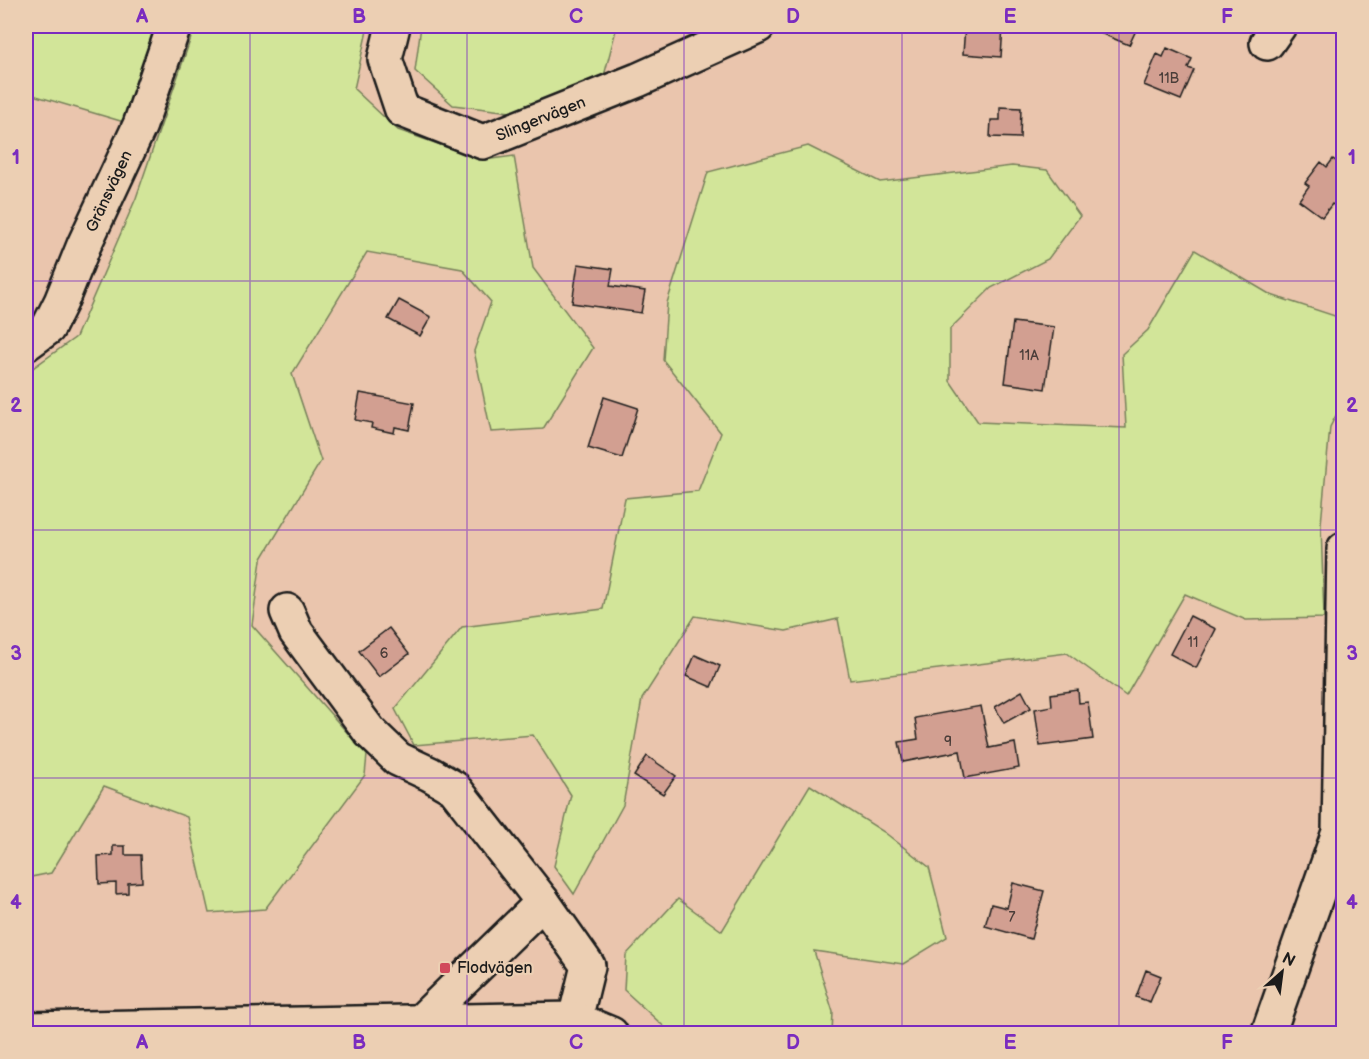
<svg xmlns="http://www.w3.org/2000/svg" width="1369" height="1059" font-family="'Balsamiq Sans',sans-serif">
  <rect width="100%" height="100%" fill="#eac5ad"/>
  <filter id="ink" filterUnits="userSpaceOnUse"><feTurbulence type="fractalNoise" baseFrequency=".0167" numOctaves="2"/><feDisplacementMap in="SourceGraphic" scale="12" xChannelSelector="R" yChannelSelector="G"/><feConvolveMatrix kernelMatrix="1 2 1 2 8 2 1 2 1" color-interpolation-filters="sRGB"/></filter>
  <g filter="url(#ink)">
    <!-- green -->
    <path fill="#d2e599" stroke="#77805a" stroke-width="1.5" d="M26 26H157L124 122 26 93Z
      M195 26H368L354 89 398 130 484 160 514 156 533 268 593 348 543 429 491 432 474 351 491 302 462 269 367 252 292 374 321 461 261 560 252 625 367 755 365 775 265 909 209 913 187 817 104 786 51 873 26 878V373L76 337 136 198Z
      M421 26H617L604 76 520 113 453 105 415 71Z
      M808 146 880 182 1012 166 1047 170 1080 216 1048 259 991 288 950 329V381L978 422 1126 428 1122 354 1148 330 1195 250 1271 295 1335 316 1343 339 1344 400 1330 427 1321 524 1324 618 1246 620 1185 594 1126 696 1067 653 850 680 838 619 786 631 695 616 642 699 623 805 574 894 554 866 571 795 533 735 414 745 395 709 462 627 603 609 625 498 698 491 721 433 663 360 667 303 708 172Z
      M810 785 884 832 929 867 947 937 903 964 814 951 833 1012 832 1033H671L624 990 626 955 678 899 722 931Z"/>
    <!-- building -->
    <path fill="#d29f91" stroke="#1c1c1c" stroke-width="1.5" d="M965 26H1003L1001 57 963 54Z
      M1095 26H1138L1129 45 1093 30Z
      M1167 48 1192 59 1188 68 1194 70 1181 100 1144 85 1157 54 1163 57Z
      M1000 107 1021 108 1020 138 990 137 991 120H1000Z
      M1333 159 1344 167V212L1332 204 1322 217 1299 200 1309 186 1305 183 1321 162 1327 167Z
      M578 264 613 269 610 286 645 291 641 313 572 303Z
      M399 300 431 317 420 336 388 319Z
      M1013 322 1054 327 1045 389 1005 383Z
      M360 393 414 403 409 430 395 427 394 433 371 428 372 423 355 420Z
      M604 397 638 408 622 458 588 448Z
      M1190 616 1216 629 1196 668 1170 654Z
      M389 628 409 654 379 677 359 651Z
      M695 655 720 666 711 687 686 676Z
      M1078 690 1079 703 1088 702 1093 739 1040 746 1035 709 1052 706 1051 694Z
      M1022 691 1031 708 1004 723 995 707Z
      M981 706 989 748 1015 743 1019 768 965 778 960 751 903 762 899 742 918 739 915 718Z
      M647 756 676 776 663 794 634 776Z
      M113 846H125V855H141L142 882 128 883V893L116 894V883L99 884 98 856 113 855Z
      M1013 883 1044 891 1031 939 985 926 991 904 1007 908Z
      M1146 970 1161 976 1150 1002 1136 997Z"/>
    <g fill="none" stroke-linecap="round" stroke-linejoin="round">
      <!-- minor casing -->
      <g stroke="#1c1c1c" stroke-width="38">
        <g id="minor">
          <path id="s1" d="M393 26 385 59 402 110 483 142 638 80 758 26"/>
          <path d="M1267 43 1279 26"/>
          <path id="s2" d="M26 344 48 328 61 302 84 245 140 125 174 26"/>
          <path d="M287 611 296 632 370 732 398 759 430 774 454 788 543 902 588 966 575 1019"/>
          <path d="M420 1022 543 902"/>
          <path d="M26 1029 575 1019 611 1034"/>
          <path d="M1268 1034 1339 832 1344 549"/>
        </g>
      </g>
      <!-- minor -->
      <use href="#minor" stroke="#eccfb3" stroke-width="33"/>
    </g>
  </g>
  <!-- grid -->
  <path fill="none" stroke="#7b2cbf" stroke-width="1.5" stroke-opacity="0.55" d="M250 26V1034M467 26V1034M684 26V1034M902 26V1034M1119 26V1034M26 281H1344M26 530H1344M26 778H1344"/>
  <!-- markers -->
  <rect fill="#d1495b" stroke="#eccfb3" stroke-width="2" x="439" y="962" width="12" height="12" rx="3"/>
  <g text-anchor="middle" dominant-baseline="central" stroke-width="4.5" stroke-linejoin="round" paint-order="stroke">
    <!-- number labels -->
    <g font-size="14" fill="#4a3d39">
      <text x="1169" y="78">11B</text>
      <text x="1029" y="355">11A</text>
      <text x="1193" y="642">11</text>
      <text x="384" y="653">6</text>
      <text x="948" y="741">9</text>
      <text x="1012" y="917">7</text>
    </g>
    <!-- street labels -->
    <g font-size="16" fill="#1c1c1c" stroke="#eccfb3">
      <text stroke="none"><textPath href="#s1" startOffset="237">Slingervägen</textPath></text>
      <text stroke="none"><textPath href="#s2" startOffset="177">Gränsvägen</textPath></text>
    </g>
    <!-- poi labels -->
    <g font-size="16" fill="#1c1c1c" stroke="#eccfb3" text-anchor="start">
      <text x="457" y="968">Flodvägen</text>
    </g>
  </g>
  <!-- margin -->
  <rect width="1369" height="1059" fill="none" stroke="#eccfb3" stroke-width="66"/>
  <!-- north arrow -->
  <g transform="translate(1282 972) rotate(28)" stroke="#eccfb3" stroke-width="4.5" paint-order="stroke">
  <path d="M0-4.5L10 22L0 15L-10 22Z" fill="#1c1c1c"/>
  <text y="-9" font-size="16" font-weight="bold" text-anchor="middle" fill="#1c1c1c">N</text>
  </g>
  <rect x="33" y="33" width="1303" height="993" fill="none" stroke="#7b2cbf" stroke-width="2"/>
  <g font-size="20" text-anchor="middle" font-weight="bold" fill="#7b2cbf">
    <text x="142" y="23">A</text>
    <text x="359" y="23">B</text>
    <text x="576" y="23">C</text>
    <text x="793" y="23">D</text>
    <text x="1010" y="23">E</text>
    <text x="1227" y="23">F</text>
    <text x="16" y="164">1</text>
    <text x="1352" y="164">1</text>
    <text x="16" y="412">2</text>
    <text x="1352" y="412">2</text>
    <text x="16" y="660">3</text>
    <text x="1352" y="660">3</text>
    <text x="16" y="909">4</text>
    <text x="1352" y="909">4</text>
    <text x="142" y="1049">A</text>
    <text x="359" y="1049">B</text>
    <text x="576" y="1049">C</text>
    <text x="793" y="1049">D</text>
    <text x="1010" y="1049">E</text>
    <text x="1227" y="1049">F</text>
  </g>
</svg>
